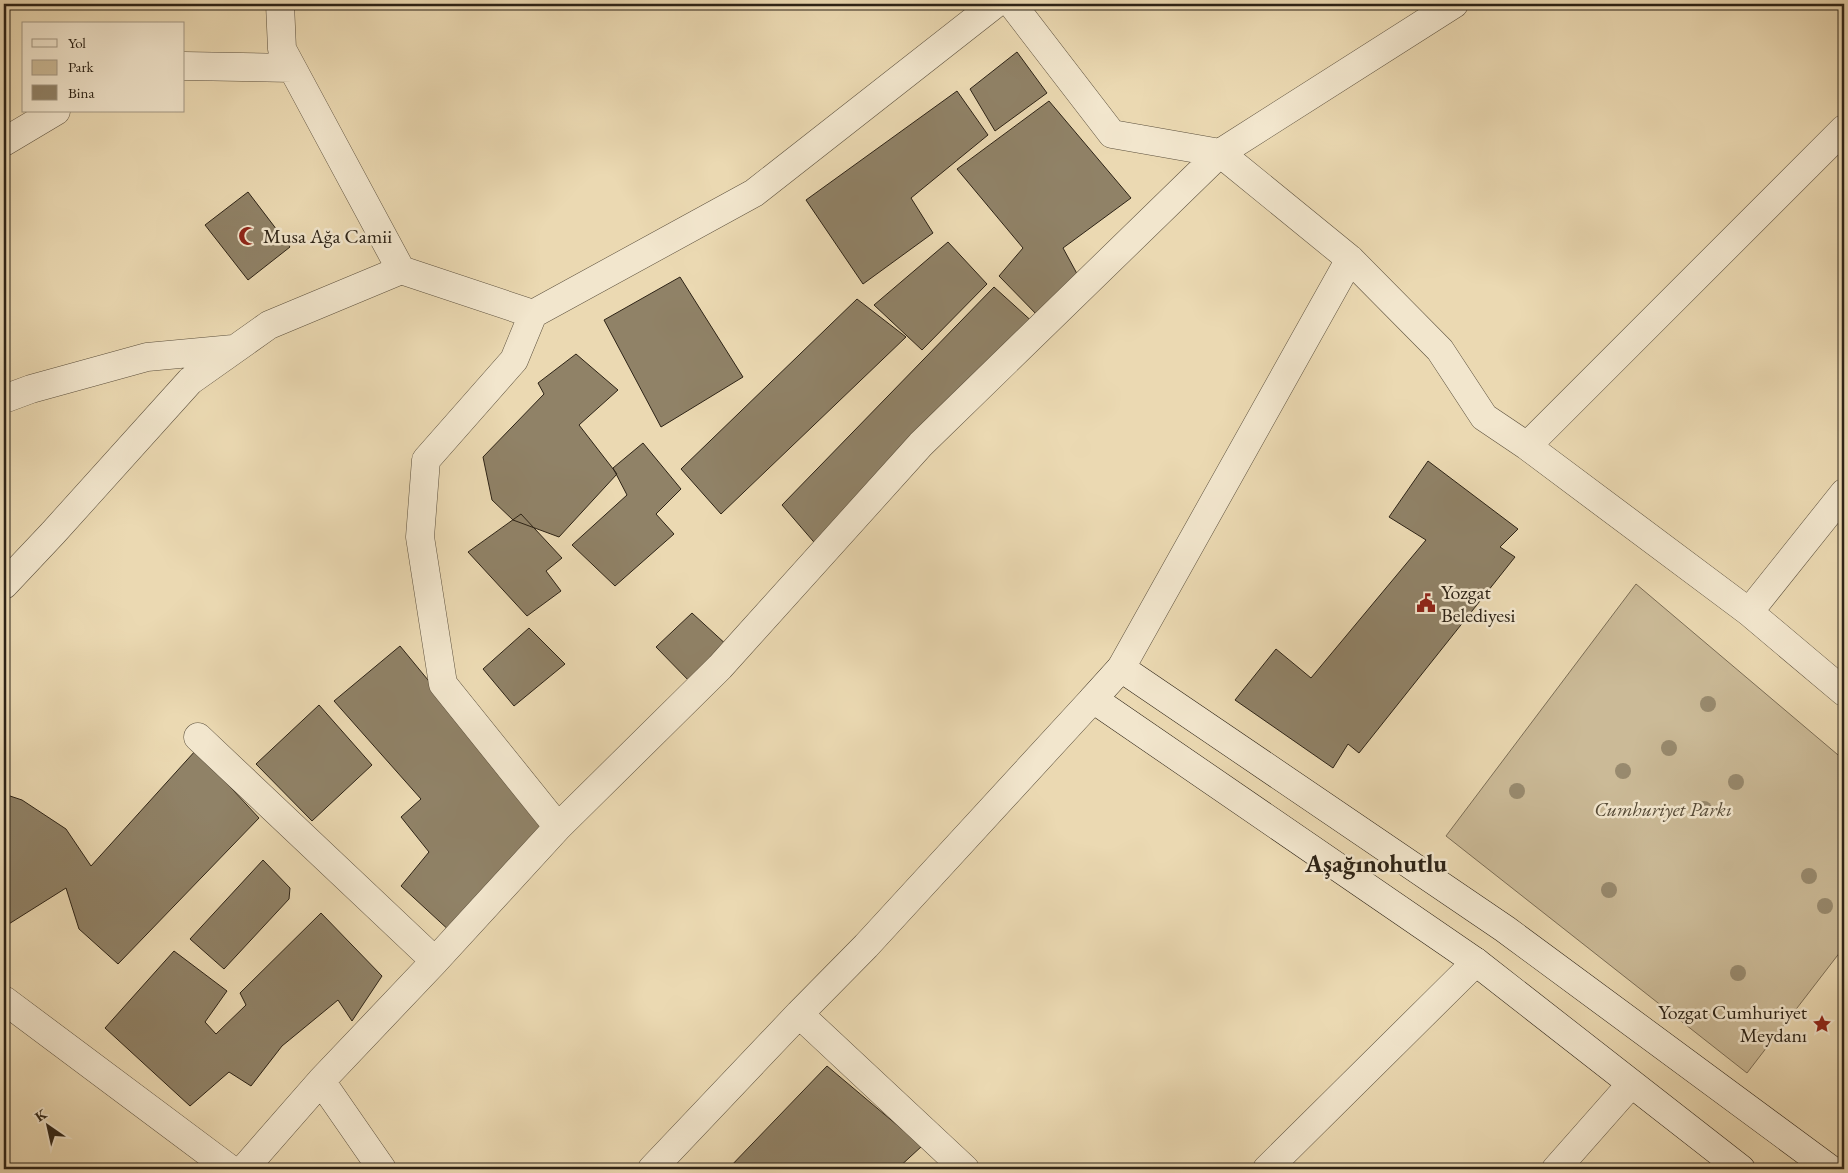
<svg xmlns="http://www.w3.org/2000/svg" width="1848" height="1173" font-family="'EB Garamond',serif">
  <rect width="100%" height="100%" fill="#ebd9b2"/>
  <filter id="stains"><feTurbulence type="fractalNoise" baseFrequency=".004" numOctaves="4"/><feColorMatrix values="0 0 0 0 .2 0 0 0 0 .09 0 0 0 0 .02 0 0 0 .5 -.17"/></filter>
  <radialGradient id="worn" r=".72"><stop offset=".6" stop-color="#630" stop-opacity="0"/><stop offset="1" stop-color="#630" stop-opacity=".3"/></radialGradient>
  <!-- green -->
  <path fill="#cbba97" stroke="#7c6e56" d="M1636 584 1844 760V947L1747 1073 1446 836Z"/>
  <!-- building -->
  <path fill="#908267" stroke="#2d2316" d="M1017 52 1047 93 995 131 970 89Z
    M957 91 988 135 911 198 933 233 863 284 806 200Z
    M1049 101 1131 198 1063 248 1081 281 1041 319 999 276 1023 248 957 169Z
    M248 192 290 247 248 280 205 225Z
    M948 242 987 284 922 350 874 305Z
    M680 277 743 377 661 427 604 320Z
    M994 287 1036 325 819 548 782 505Z
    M857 299 906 337 721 514 681 469Z
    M576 354 618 390 579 425 617 474 559 537 513 520 492 500 483 457 544 394 538 383Z
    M643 443 681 489 656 514 674 534 615 586 572 545 627 495 613 468Z
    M1428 461 1518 529 1500 547 1515 557 1359 753 1348 744 1333 768 1235 700 1276 649 1311 678 1426 540 1389 517Z
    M521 514 562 558 546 571 561 591 527 616 468 552Z
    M692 613 729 647 693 685 656 647Z
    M529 628 565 664 514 706 483 669Z
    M400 646 549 827 452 933 401 886 429 852 401 817 421 799 334 701Z
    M319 705 372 765 312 821 256 764Z
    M196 750 259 818 118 964 79 929 66 888 4 927V881H6L4 879V794L22 800 66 829 91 866Z
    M263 860 290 888 289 899 224 969 190 939Z
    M321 913 382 976 352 1021 338 1000 282 1046 251 1086 229 1072 190 1106 105 1028 174 951 227 991 205 1022 216 1034 246 1005 240 993Z
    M827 1066 922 1146 897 1169H728Z"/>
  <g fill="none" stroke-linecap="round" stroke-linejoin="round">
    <!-- street casing -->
    <g stroke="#5c503d" stroke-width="29">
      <path id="street" d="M280 4 282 49 401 270 533 314
        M995 4 754 193 533 314 514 360 426 460 420 537 443 684 558 827 720 667 921 444 1220 153 1112 134 1012 4
        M1454 4 1220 153 1350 259 1440 350 1484 417 1527 446 1844 129
        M184 66 292 68
        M4 142 56 111
        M4 399 31 389 147 357 233 349
        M1527 446 1749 612 1844 493
        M4 585 53 533 190 381 269 325 401 270
        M1749 612 1844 692
        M1121 668 1350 259
        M198 737 435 961 558 827
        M4 1000 230 1169
        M799 1014 866 946 1093 699
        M244 1169 321 1081
        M382 1169 321 1081 435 961
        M652 1169 799 1014 965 1169
        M1267 1169 1476 962
        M1556 1169 1631 1084"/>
    </g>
    <!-- secondary casing -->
    <g stroke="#2d2316" stroke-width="29">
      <path id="secondary" d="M1741 1169 1476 962 1093 699 1121 668 1505 929 1830 1169"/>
    </g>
    <!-- street -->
    <use href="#street" stroke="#f2e6cd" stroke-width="28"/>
    <!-- secondary -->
    <use href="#secondary" stroke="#f2e6cd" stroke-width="28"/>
  </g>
  <!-- trees -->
  <g fill="#988a6e">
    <circle cx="1708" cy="704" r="8"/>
    <circle cx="1669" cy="748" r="8"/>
    <circle cx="1623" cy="771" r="8"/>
    <circle cx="1736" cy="782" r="8"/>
    <circle cx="1517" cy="791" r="8"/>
    <circle cx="1704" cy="809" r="8"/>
    <circle cx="1809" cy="876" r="8"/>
    <circle cx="1609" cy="890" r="8"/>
    <circle cx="1825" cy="906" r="8"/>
    <circle cx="1738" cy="973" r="8"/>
  </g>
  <!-- icons -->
  <defs>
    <g id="mosque-bare" transform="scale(1.5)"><path d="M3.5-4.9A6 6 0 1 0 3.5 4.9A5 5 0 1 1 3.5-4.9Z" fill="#8f2418" stroke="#f2e6cd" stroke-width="2.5" paint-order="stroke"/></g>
    <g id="civic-bare" transform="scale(1.5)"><path d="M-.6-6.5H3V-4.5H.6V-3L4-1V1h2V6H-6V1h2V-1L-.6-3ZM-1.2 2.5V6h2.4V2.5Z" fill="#8f2418" stroke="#f2e6cd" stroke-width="2.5" paint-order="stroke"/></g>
    <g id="sight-bare" transform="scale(1.5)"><path d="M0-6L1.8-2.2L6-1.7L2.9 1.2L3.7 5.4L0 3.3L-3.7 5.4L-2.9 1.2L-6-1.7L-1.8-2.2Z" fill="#8f2418" stroke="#f2e6cd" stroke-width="2.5" paint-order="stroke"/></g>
  </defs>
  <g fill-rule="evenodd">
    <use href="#mosque-bare" x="248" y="236"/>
    <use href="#civic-bare" x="1426" y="603"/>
    <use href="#sight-bare" x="1822" y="1024"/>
  </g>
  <g text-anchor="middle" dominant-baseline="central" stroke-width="5" stroke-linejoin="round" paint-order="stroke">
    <!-- poi labels -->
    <g font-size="20" fill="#2d2316" stroke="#f2e6cd" text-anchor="start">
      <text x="263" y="236">Musa Ağa Camii</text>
      <text x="1441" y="592">Yozgat<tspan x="1441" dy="23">Belediyesi</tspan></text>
      <text x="1807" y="1012" text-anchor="end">Yozgat Cumhuriyet<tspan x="1807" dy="23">Meydanı</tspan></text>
    </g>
    <!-- park labels -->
    <g font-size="20" font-style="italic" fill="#544936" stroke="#f2e6cd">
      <text x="1663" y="809">Cumhuriyet Parkı</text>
    </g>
    <!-- district labels -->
    <g font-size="25" font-weight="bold" fill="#2d2316" stroke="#f2e6cd">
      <text x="1376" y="863">Aşağınohutlu</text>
    </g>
  </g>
  <!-- margin -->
  <rect width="1848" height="1173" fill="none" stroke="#ebd9b2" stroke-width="20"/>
  <rect x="5" y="5" width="1838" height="1163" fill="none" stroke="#2d2316" stroke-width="2.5"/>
  <rect x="10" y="10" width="1828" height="1153" fill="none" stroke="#2d2316"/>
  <!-- legend -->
  <rect x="22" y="22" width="162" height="90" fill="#f2e6cd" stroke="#a39884"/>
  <rect x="32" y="39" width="25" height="8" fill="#f2e6cd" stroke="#a39884"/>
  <text x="68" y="48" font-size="15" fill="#2d2316">Yol</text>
  <rect x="32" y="60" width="25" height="15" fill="#cbba97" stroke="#a39884"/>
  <text x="68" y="72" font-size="15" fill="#2d2316">Park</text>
  <rect x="32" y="85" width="25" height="15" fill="#908267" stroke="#a39884"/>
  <text x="68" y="98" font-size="15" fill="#2d2316">Bina</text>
  <!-- north arrow -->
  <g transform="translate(48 1126) rotate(326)" stroke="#f2e6cd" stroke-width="4" paint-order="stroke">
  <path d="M0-4L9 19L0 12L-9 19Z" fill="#2d2316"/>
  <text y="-8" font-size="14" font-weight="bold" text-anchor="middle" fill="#2d2316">K</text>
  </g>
  <rect width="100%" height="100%" filter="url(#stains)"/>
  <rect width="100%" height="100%" fill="url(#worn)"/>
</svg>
